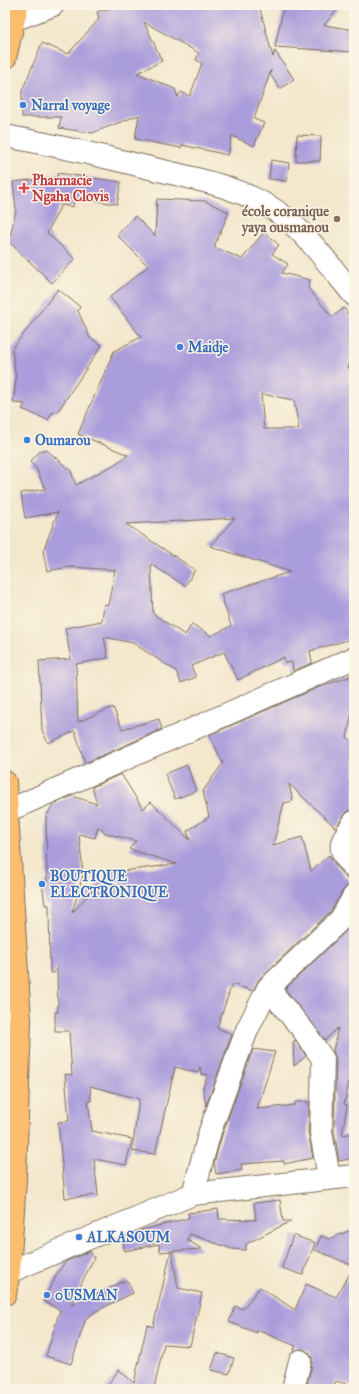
<svg xmlns="http://www.w3.org/2000/svg" width="359" height="1394" font-family="'IM FELL Great Primer',serif">
  <rect width="100%" height="100%" fill="#fcf5e5"/>
  <filter id="ink" filterUnits="userSpaceOnUse"><feTurbulence type="fractalNoise" baseFrequency=".025" numOctaves="2"/><feDisplacementMap in="SourceGraphic" scale="8" xChannelSelector="R" yChannelSelector="G"/><feConvolveMatrix kernelMatrix="1 2 1 2 8 2 1 2 1" color-interpolation-filters="sRGB"/></filter>
  <filter id="wash" filterUnits="userSpaceOnUse"><feTurbulence type="fractalNoise" baseFrequency=".012" numOctaves="4" result="noise"/><feDisplacementMap in="SourceGraphic" scale="16" xChannelSelector="R" yChannelSelector="G"/><feGaussianBlur stdDeviation="0.9" result="paint"/><feColorMatrix in="noise" values="0 0 0 0 0 0 0 0 0 0 0 0 0 0 0 0 0 1.4 0 .05"/><feComposite in="paint" operator="in"/></filter>
  <g filter="url(#wash)">
    <rect width="100%" height="100%" fill="#f3e7cc"/>
    <g id="blocks">
      <!-- building -->
      <path fill="#aa9ddb" fill-rule="evenodd" d="M114 5H259L273 57 275 51 294 79 280 89 270 74 271 70 254 119 264 123 254 146 232 136 228 155 182 145 181 148 135 139 139 115 92 133 59 128 61 117H22V91L42 43 68 54 99 19 97 12 116 6ZM144 22 199 53 196 60 202 63 190 96 181 92 178 97 175 89 137 73 162 61Z
        M284 5H304L317 8 320 5H341L324 25 354 30V52L275 47Z
        M297 135 321 136 320 161H296Z
        M271 160 289 163 287 181 269 179Z
        M58 173 121 182 117 204 74 198 73 207 61 205 47 233 75 259 52 283 9 242 16 210 13 182 57 177Z
        M157 199 205 201 229 212 214 247 242 259 264 232 279 245 272 254 288 264 282 273 310 280 308 288 332 317 344 308 354 322V351L348 368H354V638L310 651 312 663 293 671 292 662 285 663 284 657 238 680 224 652 191 666 196 677 181 683 176 671 133 643 104 637 108 658 76 664 78 722 113 707 122 729 159 719 162 729 85 763 75 731 48 743 42 730 39 661 71 659 65 628 102 621 104 604 108 605 115 570 70 567 47 571 43 551 58 512 25 518 21 493 45 489 36 468 30 462 41 450H47L71 471 76 485 115 464 128 455 78 434 114 351 141 337 110 297 148 266 117 235 135 216 155 236ZM261 394 294 400 299 429H264ZM235 518 210 546 290 572 221 594 231 626 211 636 192 624 185 635 153 614 151 564 185 586 195 570 126 524Z
        M58 289 80 307 78 311 90 338 102 345 58 411 52 413 48 420 22 409 25 404 13 403 16 380 12 349Z
        M354 675V713H352L347 737 354 743V810L348 811 344 815 336 828 289 784 293 801 284 803 273 845 302 837 311 871 329 855 338 869 352 884 343 890 331 911 259 979 253 991 232 984 217 1028 232 1034 206 1106 203 1087 208 1075 201 1074 200 1067 198 1073 175 1067 155 1154 132 1151 139 1099 90 1086 91 1101H88L92 1131 132 1139 126 1165 94 1159 98 1195 65 1198 58 1122 69 1121 65 1074 72 1075 69 1031H55V1012H58L57 967 54 973H50L49 905H45L42 882H47L46 817 53 804 72 796 97 804 92 787 121 774 143 809 151 802 190 840 187 831 209 817 203 791 223 763 209 735 317 688ZM98 827 105 833 136 841 129 849 177 864 108 873 72 913 83 875 79 834 95 838Z
        M187 765 196 791 175 799 165 774Z
        M351 926 354 932V1072L351 1073 344 1104 347 1105 342 1135 354 1133V1158L339 1161 334 1131 336 1059 333 1051 338 1028 325 1040 285 989Z
        M295 1040 306 1056 294 1066 293 1042Z
        M253 1049 275 1052 257 1109 295 1105V1102H309L308 1132 313 1158 284 1164V1161L241 1164 242 1170 216 1174 214 1163 222 1135Z
        M280 1200 283 1221H291L246 1244V1250L232 1249 190 1234 187 1240 202 1249 172 1251 178 1288 202 1293 190 1346 164 1344 154 1389H104L119 1370 134 1383 147 1325 153 1327 171 1251 160 1252 159 1244 125 1251 122 1238 138 1231 189 1218 188 1213 218 1209 219 1219 256 1220 254 1203Z
        M354 1229V1266L315 1250 321 1236 329 1239Z
        M293 1235 315 1243 303 1275 282 1268Z
        M90 1251 94 1258 71 1305 127 1280 133 1293 96 1311 86 1318 71 1364 46 1356 60 1310 43 1301 57 1274 65 1262Z
        M354 1267V1386L336 1381 333 1389H306L312 1364V1357L308 1352 303 1349 293 1351 296 1346 257 1330V1333L229 1322 235 1306 243 1309 260 1287 295 1310 306 1284 336 1297Z
        M217 1353 234 1358 229 1374 211 1370Z"/>
    </g>
  </g>
  <g filter="url(#ink)">
    <use href="#blocks" fill-opacity="0" stroke="#7b6c5b" stroke-width="1"/>
    <g fill="none" stroke-linecap="round" stroke-linejoin="round">
      <!-- minor casing -->
      <g stroke="#7b6c5b" stroke-width="24">
        <path id="minor" d="M5 23 53 5
          M5 136C54 145 102 156 150 168 195 179 245 187 283 216 310 237 332 269 354 295
          M7 811 354 658
          M354 822C339 845 336 847 354 868
          M268 988 303 1030 323 1059 321 1132 329 1178
          M5 1013 20 1021
          M193 1194 210 1131 247 1030 268 988 341 919 354 896
          M9 1272 193 1194 354 1176
          M293 1389 300 1361"/>
      </g>
      <!-- major casing -->
      <g stroke="#7b6c5b" stroke-width="24">
        <path id="major" d="M5 58 17 5
          M5 782 20 1021 15 1179 9 1272 5 1294"/>
      </g>
      <!-- minor -->
      <use href="#minor" stroke="#fff" stroke-width="22"/>
      <!-- major -->
      <use href="#major" stroke="#fcbd6e" stroke-width="22"/>
    </g>
  </g>
  <!-- markers -->
  <g fill="#3f7fe0" stroke="#fcf5e5" stroke-width="1.5">
    <circle cx="23" cy="105" r="4"/>
    <circle cx="180" cy="347" r="4"/>
    <circle cx="27" cy="440" r="4"/>
    <circle cx="42" cy="884" r="4"/>
    <circle cx="79" cy="1237" r="4"/>
    <circle cx="47" cy="1295" r="4"/>
  </g>
  <path fill="#e0444e" stroke="#fcf5e5" stroke-width="1.5" d="M22 182h4v4h4v4h-4v4h-4v-4h-4v-4h4z"/>
  <circle fill="#8d6e63" stroke="#fcf5e5" stroke-width="1.5" cx="337" cy="219" r="4"/>
  <g text-anchor="middle" dominant-baseline="central" stroke-width="3" stroke-linejoin="round" paint-order="stroke">
    <!-- shop labels -->
    <g font-size="14" font-weight="bold" fill="#366cbe" stroke="#fcf5e5" text-anchor="start">
      <text x="31" y="105">Narral voyage</text>
      <text x="188" y="347">Maidje</text>
      <text x="35" y="440">Oumarou</text>
      <text x="50" y="876">BOUTIQUE<tspan x="50" dy="16">ELECTRONIQUE</tspan></text>
      <text x="87" y="1237">ALKASOUM</text>
      <text x="55" y="1295">0USMAN</text>
    </g>
    <!-- health labels -->
    <g font-size="14" font-weight="bold" fill="#be3a42" stroke="#fcf5e5" text-anchor="start">
      <text x="32" y="180">Pharmacie<tspan x="32" dy="16">Ngaha Clovis</tspan></text>
    </g>
    <!-- education labels -->
    <g font-size="14" font-weight="bold" fill="#785e54" stroke="#fcf5e5" text-anchor="end">
      <text x="329" y="211">école coranique<tspan x="329" dy="16">yaya ousmanou</tspan></text>
    </g>
  </g>
  <!-- margin -->
  <rect width="359" height="1394" fill="none" stroke="#fcf5e5" stroke-width="20"/>
</svg>
